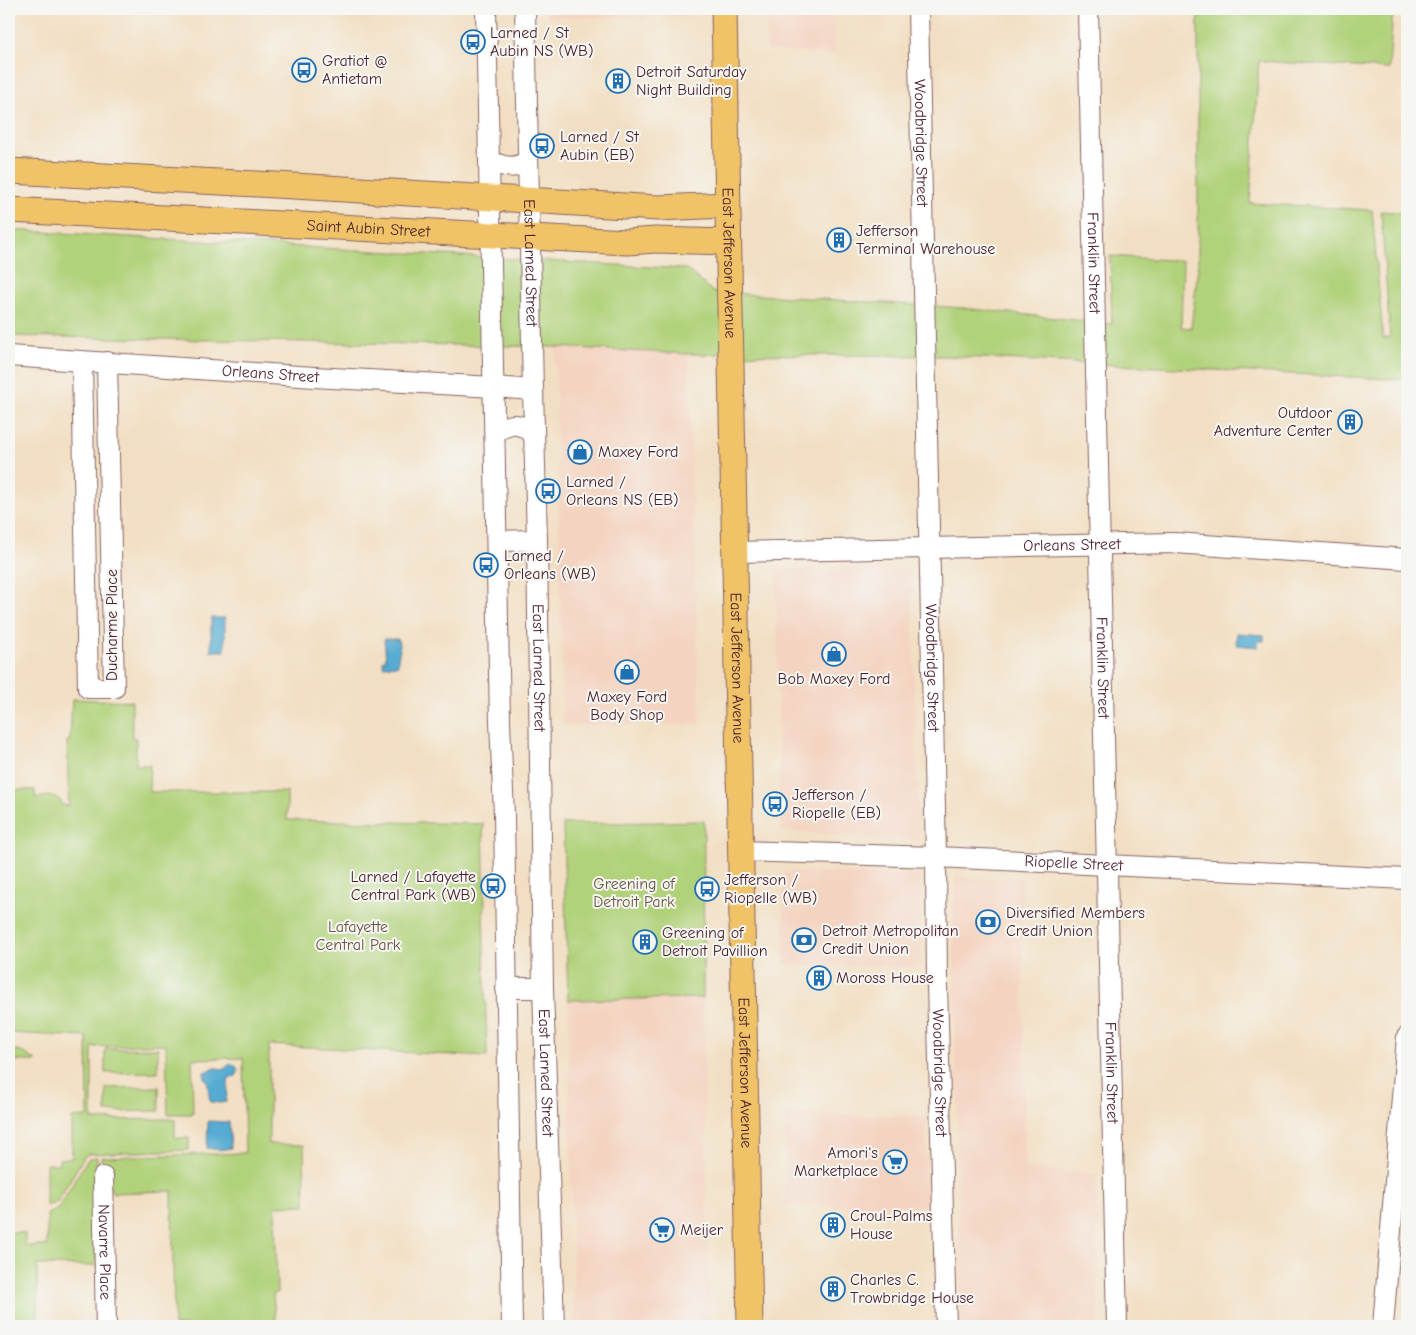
<svg xmlns="http://www.w3.org/2000/svg" width="1416" height="1335" font-family="'Comic Neue',sans-serif">
  <rect width="100%" height="100%" fill="#f6f6f2"/>
  <filter id="ink" filterUnits="userSpaceOnUse"><feTurbulence type="fractalNoise" baseFrequency=".02" numOctaves="2"/><feDisplacementMap in="SourceGraphic" scale="10" xChannelSelector="R" yChannelSelector="G"/><feConvolveMatrix kernelMatrix="1 2 1 2 8 2 1 2 1" color-interpolation-filters="sRGB"/></filter>
  <filter id="wash" filterUnits="userSpaceOnUse"><feTurbulence type="fractalNoise" baseFrequency=".0096" numOctaves="4" result="noise"/><feDisplacementMap in="SourceGraphic" scale="20" xChannelSelector="R" yChannelSelector="G"/><feGaussianBlur stdDeviation="1.12" result="paint"/><feColorMatrix in="noise" values="0 0 0 0 0 0 0 0 0 0 0 0 0 0 0 0 0 1.4 0 .05"/><feComposite in="paint" operator="in"/></filter>
  <g filter="url(#wash)">
    <rect width="100%" height="100%" fill="#f2dfc3"/>
    <!-- built -->
    <path fill="#f4d3c0" d="M547 9H690V16L547 17Z
      M766 9H834L835 55 767 50Z
      M555 347 688 354 700 724 563 725Z
      M911 568 919 840 780 831 776 569Z
      M783 871 920 875 921 966 784 965Z
      M955 877 1022 879 1025 1169 1096 1174 1099 1326H961L953 906Z
      M703 998 710 1326H574L568 1000Z
      M785 1113 926 1117 927 1206H785Z"/>
    <!-- green -->
    <path fill="#b1d27a" stroke="#7e7852" d="M1198 9H1393L1389 69 1259 61 1250 203 1372 210 1383 338H1390L1381 211 1407 213V380L943 356 688 354 555 347 9 336V230L686 269 713 292 963 308 1112 324 1110 256 1183 261 1181 327 1191 328 1198 269Z
      M72 699 132 701V738H136V765H150L149 792H287V820L483 824 485 908 483 909 487 1057 269 1045V1144L304 1145 305 1205 275 1206 277 1293 273 1294 276 1326H174L172 1191 113 1193 101 1172V1157L245 1153 243 1058 192 1059 193 1114H168L166 1044 92 1047V1120L175 1119V1138H189V1150L88 1154 84 1157 57 1202 46 1206V1164H59V1159L72 1158V1118L88 1117 87 1037 9 1033V790H35V797C45 797 60 793 62 805L69 806 67 741 70 740Z
      M704 821 703 998 568 1000 563 824Z
      M158 1048V1072L105 1073V1049Z
      M9 1049C20 1050 27 1054 36 1061H9Z
      M159 1087V1111L106 1112V1088Z
      M97 1157 96 1266 37 1265 38 1326H9V1232L25 1233V1246H47V1214L57 1210 87 1160 90 1158Z"/>
    <!-- water -->
    <path fill="#55abd1" stroke="#50657e" d="M211 618H225V651H211Z
      M1237 633 1264 635V641H1258V647L1236 645Z
      M384 639H398L400 651 398 657V665L383 666V660H386Z
      M230 1064C237 1064 240 1071 236 1076L229 1078 226 1102 220 1103 210 1102 207 1080 205 1079 204 1072 216 1068 224 1069Z
      M208 1121 229 1122 231 1148 219 1150 207 1148Z"/>
  </g>
  <g filter="url(#ink)">
    <g fill="none" stroke-linecap="round" stroke-linejoin="round">
      <!-- minor casing -->
      <g stroke="#856260" stroke-width="22">
        <g id="minor">
          <path d="M486 9 500 722 504 815 512 1326"/>
          <path id="s1" d="M525 9 533 390 537 540 543 988 554 1326"/>
          <path id="s2" d="M918 9 936 857 937 984 946 1326"/>
          <path id="s3" d="M1088 9 1117 1326"/>
          <path d="M489 161C505 167 513 170 528 161"/>
          <path id="s4" d="M9 356 314 377 494 387 533 390"/>
          <path d="M82 361 88 688H114L107 362"/>
          <path d="M495 432C513 422 519 422 534 435"/>
          <path d="M497 541 537 540"/>
          <path id="s5" d="M734 552 1175 543 1407 559"/>
          <path id="s6" d="M740 851 936 857 1407 879"/>
          <path d="M506 988H543"/>
          <path id="s7" d="M103 1177 106 1326"/>
          <path d="M1383 1326 1407 1037"/>
        </g>
      </g>
      <!-- major casing -->
      <g stroke="#856260" stroke-width="27">
        <g id="major">
          <path id="s8" d="M724 9 750 1326"/>
          <path d="M9 171 294 186 658 208 727 205"/>
          <path id="s9" d="M9 210 627 242 655 240 728 242"/>
        </g>
      </g>
      <!-- minor -->
      <use href="#minor" stroke="#fff" stroke-width="20"/>
      <!-- major -->
      <use href="#major" stroke="#f1c369" stroke-width="25"/>
    </g>
  </g>
  <!-- icons -->
  <defs>
    <g id="bus-ring" transform="scale(1.25)"><circle r="9.5" fill="#f6f6f2" stroke="#1f6fb2" stroke-width="1.5"/><path d="M-5-6H5V4H4V6H2V4H-2V6H-4V4H-5ZM-3.5-4V0h7V-4ZM-3.5 1.2v1.5H-2V1.2ZM2 1.2v1.5H3.5V1.2Z" fill="#1f6fb2"/></g>
    <g id="building-ring" transform="scale(1.25)"><circle r="9.5" fill="#f6f6f2" stroke="#1f6fb2" stroke-width="1.5"/><path d="M-4-6H4V6H1V3H-1V6H-4ZM-2.5-4.3h1.7v1.8h-1.7ZM.8-4.3h1.7v1.8H.8ZM-2.5-1h1.7V.8h-1.7ZM.8-1h1.7V.8H.8Z" fill="#1f6fb2"/></g>
    <g id="shop-ring" transform="scale(1.25)"><circle r="9.5" fill="#f6f6f2" stroke="#1f6fb2" stroke-width="1.5"/><path d="M-5-2.5h2.3a2.7 3.5 0 0 1 5.4 0H5L5.5 6h-11ZM-1.5-2.5h3a1.5 2.3 0 0 0-3 0Z" fill="#1f6fb2"/></g>
    <g id="bank-ring" transform="scale(1.25)"><circle r="9.5" fill="#f6f6f2" stroke="#1f6fb2" stroke-width="1.5"/><path d="M-6-4H6V4H-6ZM0-2.3a2.3 2.3 0 1 0 0 4.6a2.3 2.3 0 1 0 0-4.6Z" fill="#1f6fb2"/></g>
    <g id="supermarket-ring" transform="scale(1.25)"><circle r="9.5" fill="#f6f6f2" stroke="#1f6fb2" stroke-width="1.5"/><path d="M-6-5.5h2.5l.6 2H6L4.5 2H-2.5L-4.4-4H-6ZM-1.5 3.2a1.3 1.3 0 1 0 .1 0ZM3 3.2a1.3 1.3 0 1 0 .1 0Z" fill="#1f6fb2"/></g>
  </defs>
  <g fill-rule="evenodd">
    <use href="#bus-ring" x="473" y="42"/>
    <use href="#bus-ring" x="304" y="70"/>
    <use href="#building-ring" x="618" y="81"/>
    <use href="#bus-ring" x="542" y="146"/>
    <use href="#building-ring" x="839" y="240"/>
    <use href="#building-ring" x="1350" y="422"/>
    <use href="#shop-ring" x="580" y="452"/>
    <use href="#bus-ring" x="548" y="491"/>
    <use href="#bus-ring" x="486" y="565"/>
    <use href="#shop-ring" x="834" y="654"/>
    <use href="#shop-ring" x="627" y="672"/>
    <use href="#bus-ring" x="775" y="804"/>
    <use href="#bus-ring" x="493" y="886"/>
    <use href="#bus-ring" x="707" y="889"/>
    <use href="#bank-ring" x="988" y="922"/>
    <use href="#bank-ring" x="804" y="940"/>
    <use href="#building-ring" x="645" y="942"/>
    <use href="#building-ring" x="819" y="978"/>
    <use href="#supermarket-ring" x="895" y="1162"/>
    <use href="#building-ring" x="833" y="1225"/>
    <use href="#supermarket-ring" x="662" y="1230"/>
    <use href="#building-ring" x="833" y="1289"/>
  </g>
  <g text-anchor="middle" dominant-baseline="central" stroke-width="4" stroke-linejoin="round" paint-order="stroke">
    <!-- poi labels -->
    <g font-size="16" fill="#4a1f2b" stroke="#f6f6f2" text-anchor="start">
      <text x="490" y="33">Larned / St<tspan x="490" dy="18">Aubin NS (WB)</tspan></text>
      <text x="322" y="61">Gratiot @<tspan x="322" dy="18">Antietam</tspan></text>
      <text x="636" y="72">Detroit Saturday<tspan x="636" dy="18">Night Building</tspan></text>
      <text x="560" y="137">Larned / St<tspan x="560" dy="18">Aubin (EB)</tspan></text>
      <text x="856" y="231">Jefferson<tspan x="856" dy="18">Terminal Warehouse</tspan></text>
      <text x="1332" y="413" text-anchor="end">Outdoor<tspan x="1332" dy="18">Adventure Center</tspan></text>
      <text x="598" y="452">Maxey Ford</text>
      <text x="566" y="482">Larned /<tspan x="566" dy="18">Orleans NS (EB)</tspan></text>
      <text x="504" y="556">Larned /<tspan x="504" dy="18">Orleans (WB)</tspan></text>
      <text x="834" y="679" text-anchor="middle">Bob Maxey Ford</text>
      <text x="627" y="697" text-anchor="middle">Maxey Ford<tspan x="627" dy="18">Body Shop</tspan></text>
      <text x="792" y="795">Jefferson /<tspan x="792" dy="18">Riopelle (EB)</tspan></text>
      <text x="476" y="877" text-anchor="end">Larned / Lafayette<tspan x="476" dy="18">Central Park (WB)</tspan></text>
      <text x="724" y="880">Jefferson /<tspan x="724" dy="18">Riopelle (WB)</tspan></text>
      <text x="1006" y="913">Diversified Members<tspan x="1006" dy="18">Credit Union</tspan></text>
      <text x="822" y="931">Detroit Metropolitan<tspan x="822" dy="18">Credit Union</tspan></text>
      <text x="662" y="933">Greening of<tspan x="662" dy="18">Detroit Pavillion</tspan></text>
      <text x="836" y="978">Moross House</text>
      <text x="878" y="1153" text-anchor="end">Amori's<tspan x="878" dy="18">Marketplace</tspan></text>
      <text x="850" y="1216">Croul-Palms<tspan x="850" dy="18">House</tspan></text>
      <text x="680" y="1230">Meijer</text>
      <text x="850" y="1280">Charles C.<tspan x="850" dy="18">Trowbridge House</tspan></text>
    </g>
    <!-- street labels -->
    <g font-size="16" fill="#4a1f2b" stroke="#f6f6f2">
      <text stroke="none"><textPath href="#s2" startOffset="134">Woodbridge Street</textPath></text>
      <text stroke="none"><textPath href="#s9" startOffset="360">Saint Aubin Street</textPath></text>
      <text stroke="none"><textPath href="#s1" startOffset="254">East Larned Street</textPath></text>
      <text stroke="none"><textPath href="#s8" startOffset="254">East Jefferson Avenue</textPath></text>
      <text stroke="none"><textPath href="#s3" startOffset="254">Franklin Street</textPath></text>
      <text stroke="none"><textPath href="#s4" startOffset="262">Orleans Street</textPath></text>
      <text stroke="none"><textPath href="#s5" startOffset="338">Orleans Street</textPath></text>
      <text transform="translate(112 625) rotate(-90)">Ducharme Place</text>
      <text stroke="none"><textPath href="#s1" startOffset="659">East Larned Street</textPath></text>
      <text stroke="none"><textPath href="#s8" startOffset="659">East Jefferson Avenue</textPath></text>
      <text stroke="none"><textPath href="#s2" startOffset="659">Woodbridge Street</textPath></text>
      <text stroke="none"><textPath href="#s3" startOffset="659">Franklin Street</textPath></text>
      <text stroke="none"><textPath href="#s6" startOffset="334">Riopelle Street</textPath></text>
      <text stroke="none"><textPath href="#s1" startOffset="1064">East Larned Street</textPath></text>
      <text stroke="none"><textPath href="#s8" startOffset="1064">East Jefferson Avenue</textPath></text>
      <text stroke="none"><textPath href="#s2" startOffset="1064">Woodbridge Street</textPath></text>
      <text stroke="none"><textPath href="#s3" startOffset="1064">Franklin Street</textPath></text>
      <text stroke="none"><textPath href="#s7" startOffset="75">Navarre Place</textPath></text>
    </g>
    <!-- park labels -->
    <g font-size="16" fill="#695543" stroke="#f6f6f2">
      <text x="634" y="884">Greening of<tspan x="634" dy="18">Detroit Park</tspan></text>
      <text x="358" y="927">Lafayette<tspan x="358" dy="18">Central Park</tspan></text>
    </g>
  </g>
  <!-- margin -->
  <rect width="1416" height="1335" fill="none" stroke="#f6f6f2" stroke-width="30"/>
</svg>
